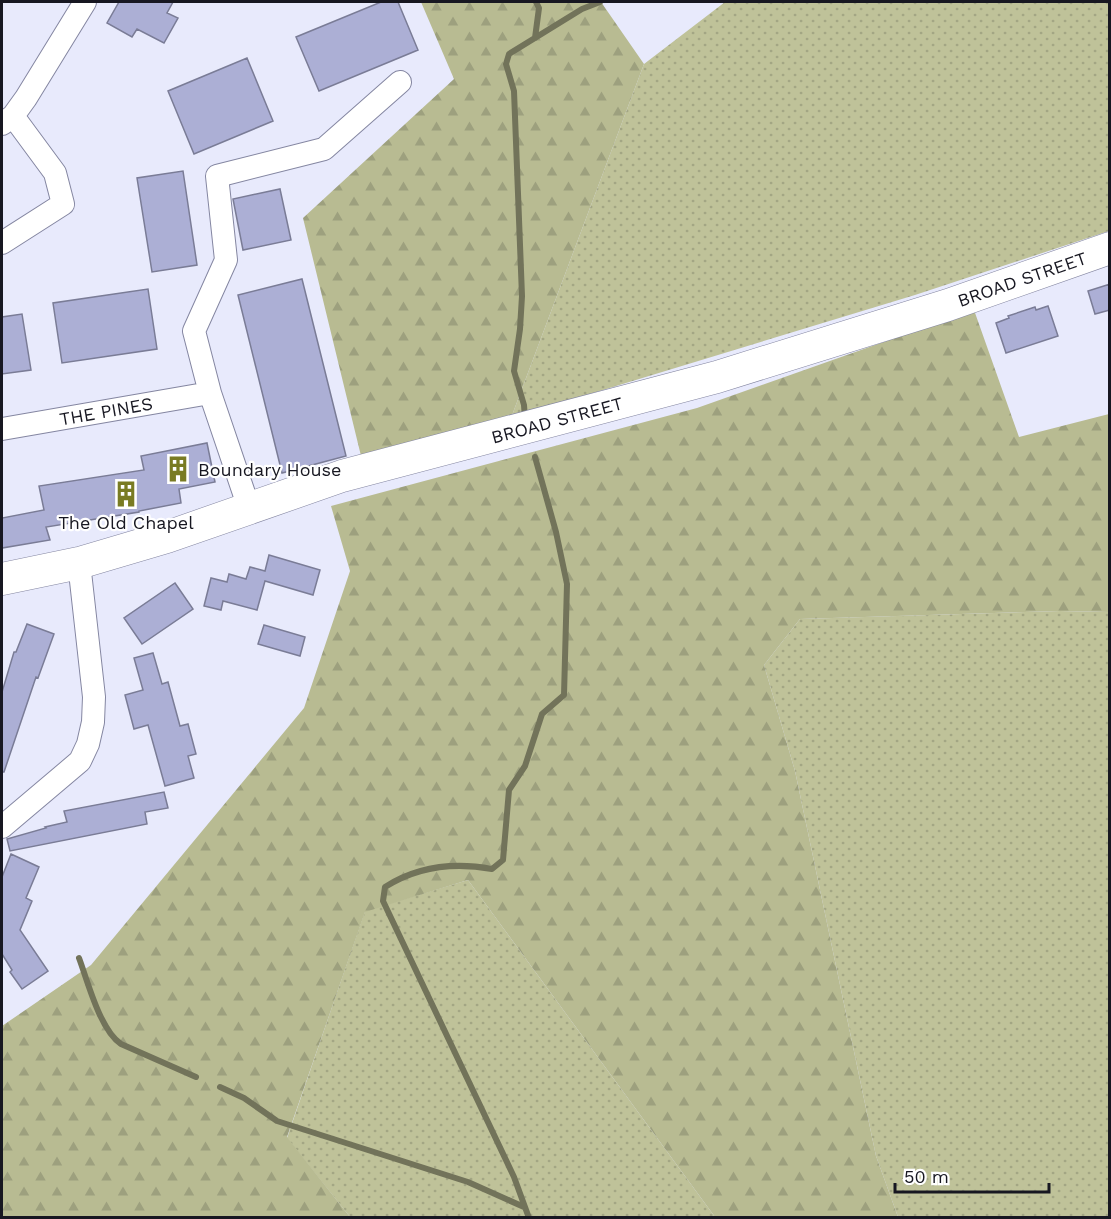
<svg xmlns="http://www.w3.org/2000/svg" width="1111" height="1219" font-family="'Work Sans',sans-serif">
  <defs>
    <pattern id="grass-dots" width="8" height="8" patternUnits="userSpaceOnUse" patternTransform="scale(1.5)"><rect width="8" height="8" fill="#bfc299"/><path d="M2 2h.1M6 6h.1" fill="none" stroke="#a3a684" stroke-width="1.8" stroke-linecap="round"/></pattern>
    <pattern id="forest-firs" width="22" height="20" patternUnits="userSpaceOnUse" patternTransform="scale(1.5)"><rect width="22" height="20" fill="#b8bb92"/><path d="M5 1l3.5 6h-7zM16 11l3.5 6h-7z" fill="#9da07e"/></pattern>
  </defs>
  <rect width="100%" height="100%" fill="#e8eafc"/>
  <!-- grass -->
  <path fill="url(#grass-dots)" d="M725 2H1109V231L915 295 511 418 644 64Z
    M1060 611 1109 612V1217H898L876 1156 795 771 764 665 800 619Z
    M468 880 715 1217H350L287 1138 365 911Z"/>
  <!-- forest -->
  <path fill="url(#forest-firs)" d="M421 2H601L644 64 511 418 362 460 303 218 454 79Z
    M974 310 1019 437 1109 414V612L1060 611 800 619 764 665 795 771 876 1156 898 1217H715L468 880 365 912 287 1137 350 1217H2V1026L91 965 304 708 350 571 331 506 697 408Z"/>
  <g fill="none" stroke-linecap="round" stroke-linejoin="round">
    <!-- stream -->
    <path stroke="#72735a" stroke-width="6" d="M535 38 539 8 536 2
      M525 419 524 405 514 371 520 329 522 296 514 91 506 64 509 54 582 9 600 2
      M79 958C88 982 100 1030 121 1044L196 1077
      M220 1087 244 1098 277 1121 468 1182 524 1207
      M529 1218 514 1177 383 901 385 887C418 866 454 862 492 869L503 860 509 790 525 766 542 714 564 695 567 584 556 532 535 457"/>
  </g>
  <!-- building -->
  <path fill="#acafd5" stroke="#7a7c96" stroke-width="1.5" d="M119 2H173L167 13 178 18 164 43 137 29 132 37 107 23Z
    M381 2H398L418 50 319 91 296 37Z
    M247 58 273 121 194 154 168 91Z
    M183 171 197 265 152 272 137 178Z
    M280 189 291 240 243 250 233 199Z
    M302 279 346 456 282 473 238 295Z
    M1110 284V310L1095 314 1088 291Z
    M148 289 157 349 62 363 53 303Z
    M1048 306 1058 336 1006 353 996 323 1009 318 1008 316 1035 307 1036 310Z
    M22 314 31 370 2 374V317Z
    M207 443 215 482 179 489 181 503 139 511V512L46 527 50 540 2 548V518L44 510 39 486 144 470 141 456Z
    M269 555 320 570 313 595 265 581 257 610 223 601 221 610 204 606 211 578 227 582 229 574 246 579 250 567 265 571Z
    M175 583 193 609 142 644 124 618Z
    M27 624 54 634 38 678 36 677 4 772H2V692L14 652H16Z
    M264 625 305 637 300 656 258 644Z
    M153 653 162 684 168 682 180 726 188 724 196 754 188 756 194 778 165 786 148 725 134 729 125 695 143 690 134 658Z
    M164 792 168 808 145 812 147 824 10 851 7 839 46 828 45 827 67 822 64 811Z
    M11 854 39 867 26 898 32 901 20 930 48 971 22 989 10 972 12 970 2 954V877Z"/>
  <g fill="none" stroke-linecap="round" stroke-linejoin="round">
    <!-- street casing -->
    <g stroke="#8486a1" stroke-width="24">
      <path id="street" d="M2 124 13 116 26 98 85 2
        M2 243 63 204 55 173 13 116
        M2 429 210 393
        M249 508 210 393 194 331 226 260 217 176 324 149 400 82
        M2 827 80 761 88 744 93 722 94 697 79 563"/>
    </g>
    <!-- secondary casing -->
    <g stroke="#8486a1" stroke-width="33">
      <path id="secondary" d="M2 579 79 563 167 537 342 476 717 377 948 305 1110 248"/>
    </g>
    <!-- street -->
    <use href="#street" stroke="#fff" stroke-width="22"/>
    <!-- secondary -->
    <use href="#secondary" stroke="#fff" stroke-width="32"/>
  </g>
  <!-- icons -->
  <defs>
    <g id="building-bare" transform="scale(2.07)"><path d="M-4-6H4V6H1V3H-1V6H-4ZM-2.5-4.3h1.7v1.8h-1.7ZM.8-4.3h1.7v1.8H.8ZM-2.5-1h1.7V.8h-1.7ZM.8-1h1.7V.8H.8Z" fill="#797b23" stroke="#fff" stroke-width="2.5" paint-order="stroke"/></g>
  </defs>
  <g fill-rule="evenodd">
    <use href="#building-bare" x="178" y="469"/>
    <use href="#building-bare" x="126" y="494"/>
  </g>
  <g text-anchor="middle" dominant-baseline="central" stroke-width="4.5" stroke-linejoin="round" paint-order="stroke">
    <!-- street labels -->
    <g font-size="18" fill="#171721" stroke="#fff">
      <text transform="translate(1022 279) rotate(-19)">BROAD STREET</text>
      <text transform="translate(106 411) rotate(-10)">THE PINES</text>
      <text transform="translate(557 420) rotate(-15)">BROAD STREET</text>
    </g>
    <!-- poi labels -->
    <g font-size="18" fill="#171721" stroke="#fff" text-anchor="start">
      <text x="198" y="469">Boundary House</text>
      <text x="126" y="522" text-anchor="middle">The Old Chapel</text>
    </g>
  </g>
  <!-- border -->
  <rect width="1111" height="1219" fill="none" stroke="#171721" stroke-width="6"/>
  <!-- scale -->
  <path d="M895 1183v9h154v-9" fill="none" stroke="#171721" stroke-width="3"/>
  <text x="904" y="1183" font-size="18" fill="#171721" stroke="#ffffff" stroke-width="4.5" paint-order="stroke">50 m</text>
</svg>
